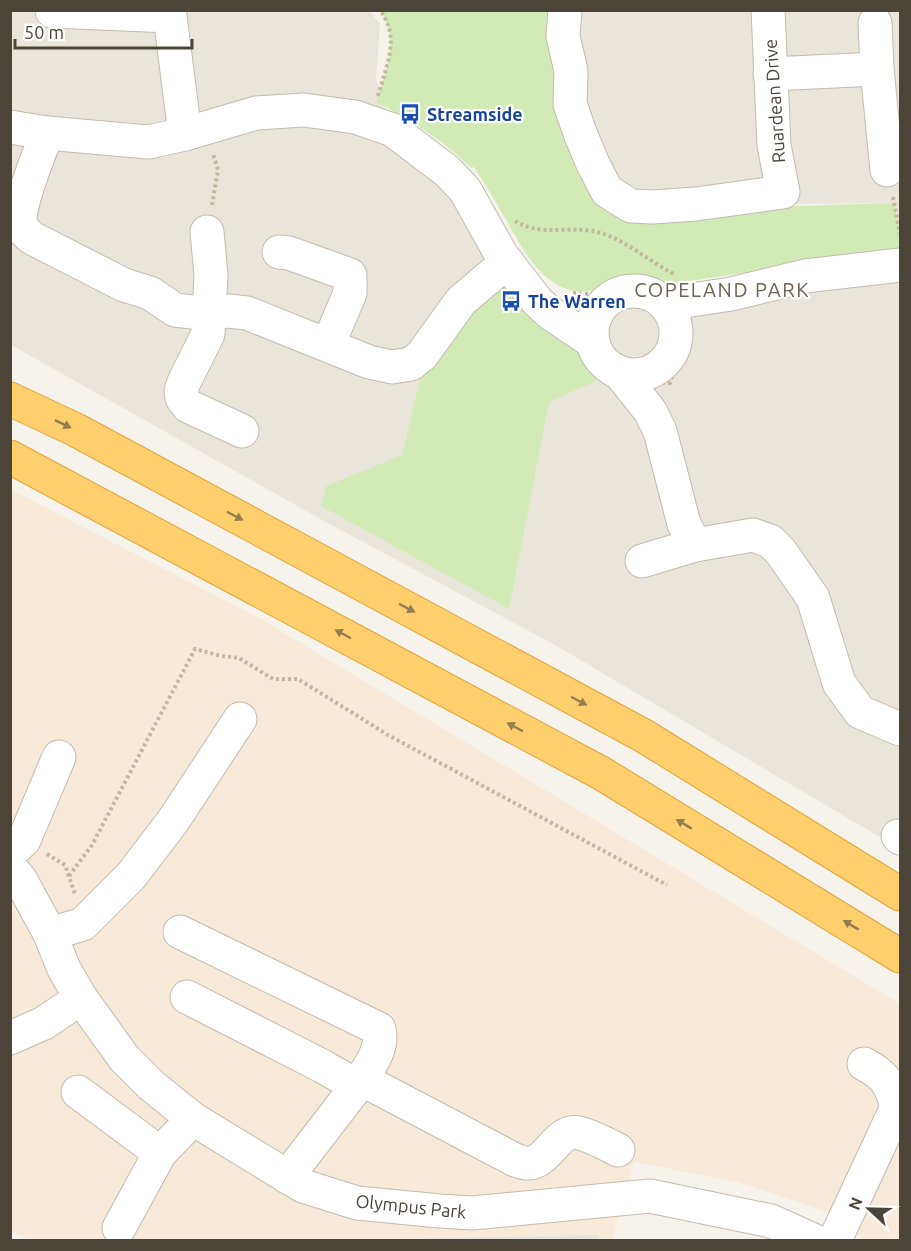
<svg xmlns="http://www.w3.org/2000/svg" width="911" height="1251" viewBox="0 0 911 1251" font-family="Ubuntu,sans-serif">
<rect width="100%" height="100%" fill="#f6f3ec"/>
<polygon fill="#eae5da" points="10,11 370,11 380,24 376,79 393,130 503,255 592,331 597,313 612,297 637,291 665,304 676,328 731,294 890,203 630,206 609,191 555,11 900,11 900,849 555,645 324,521 11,345"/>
<polygon fill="#f7ead8" points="10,489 261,619 900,1004 900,1240 864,1240 833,1214 737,1182 634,1162 612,1240 28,1240 11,1229"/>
<g fill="#d2eab5">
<path d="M380 11H565L607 191 733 208 894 203 900 234V250L662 285C650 284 638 280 626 282 608 285 595 293 576 291 540 286 521 246 505 218 495 201 485 184 474 167L471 168C442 139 413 121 376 102 385 70 401 40 380 11Z"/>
<polygon points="501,257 593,342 598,380 549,402 509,609 321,506 326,486 402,455 431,332"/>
</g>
<polygon fill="#e5e3e0" points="599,1235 598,1240 400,1240 401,1239"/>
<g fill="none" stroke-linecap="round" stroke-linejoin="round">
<g stroke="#c2bbae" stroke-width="35">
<g id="minor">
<polyline points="565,10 563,36 571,71 570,104 580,133 593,164 607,191 631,206 653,207 696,204 783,192 774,145 768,10"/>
<polyline points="52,11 170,16 185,134"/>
<polyline points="875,23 877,69 887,170"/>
<polyline points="770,74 877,69"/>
<polyline points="10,127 47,133 148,142 185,134 256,113 304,110 355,117 393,130 447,171 465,190 502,256 537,301 550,313 593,342"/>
<path d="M47 133C39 155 21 197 20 219 20 228 26 233 32 238L124 285 150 293 175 310 209 314 228 311 247 313 369 362 392 367 411 364 422 355 461 301 507 262"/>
<polyline points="207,232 211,275 208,334 184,382 181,391 182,398 188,406 242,431"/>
<polyline points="279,252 289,253 350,275 350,293 328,345"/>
<circle cx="634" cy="333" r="42"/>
<polyline points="665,304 731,294 805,276 900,265"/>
<polyline points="619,372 650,411 660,431 684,524 695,545"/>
<polyline points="642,561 695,545 753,535 770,541 781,552 813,598 839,683 860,712 900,729"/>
<polyline points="898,836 900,838"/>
<polyline points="10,853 24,840 59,757"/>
<polyline points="10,867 20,879 50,934 64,969 81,998 124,1058 151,1085 193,1119 303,1186 357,1203 440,1211 472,1213 650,1196 771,1221 813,1240"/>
<path d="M180 932 379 1029C384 1050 368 1068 357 1086"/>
<polyline points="50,934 83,924 131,876 173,821 240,719"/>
<polyline points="187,997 322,1066 357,1086 287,1177"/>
<polyline points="10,1038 44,1023 81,998"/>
<path d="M361 1079 515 1160C519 1161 525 1164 529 1163 549 1162 557 1128 579 1133 592 1136 606 1144 618 1150"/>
<polyline points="78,1092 160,1153"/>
<polyline points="119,1228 160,1153 193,1119"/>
<path d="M835 1240 897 1107C891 1084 885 1075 864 1064"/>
</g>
</g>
<g stroke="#e0a43c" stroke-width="35">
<g id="highway">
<polyline points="10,399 76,430 644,736 900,894"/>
<polyline points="10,457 601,773 900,956"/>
</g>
</g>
<g stroke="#c4b79f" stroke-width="4" stroke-dasharray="3 3" stroke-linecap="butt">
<path d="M378 96C386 65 401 39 380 10"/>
<polyline points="893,197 900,234"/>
<polyline points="212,205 218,170 213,154"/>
<path d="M515 221C542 238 572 224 601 233 627 241 650 262 674 274"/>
<path d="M573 293C584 294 596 294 607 292 621 288 631 283 645 287"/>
<polyline points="662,383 670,383 674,366 691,334 690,328"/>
<polyline points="47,854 65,865 75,894"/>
<polyline points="69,876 92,845 195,649 221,656 239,658 273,679 298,679 388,735 667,885"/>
</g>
<use href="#minor" stroke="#fff" stroke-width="33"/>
<use href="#highway" stroke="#ffcf6e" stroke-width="33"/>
</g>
<defs><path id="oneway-solid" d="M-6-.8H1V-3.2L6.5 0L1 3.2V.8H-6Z" transform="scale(1.5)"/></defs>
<g fill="#937c4e">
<use href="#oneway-solid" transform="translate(63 424) rotate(26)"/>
<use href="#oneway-solid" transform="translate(235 516) rotate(28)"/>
<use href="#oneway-solid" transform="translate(407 608) rotate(28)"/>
<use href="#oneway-solid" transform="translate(343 634) rotate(-152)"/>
<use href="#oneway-solid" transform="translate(579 701) rotate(28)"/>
<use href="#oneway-solid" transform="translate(515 727) rotate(-152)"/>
<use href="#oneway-solid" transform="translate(684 824) rotate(-149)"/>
<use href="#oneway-solid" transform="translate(851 925) rotate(-149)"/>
</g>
<defs>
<g id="bus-bare" transform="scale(1.62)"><path d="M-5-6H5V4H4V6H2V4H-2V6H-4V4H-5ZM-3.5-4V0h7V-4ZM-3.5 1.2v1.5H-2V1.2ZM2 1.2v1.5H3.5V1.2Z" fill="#1a4fb4" stroke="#fff" stroke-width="2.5" paint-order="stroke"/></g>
</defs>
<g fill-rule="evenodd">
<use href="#bus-bare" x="410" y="114"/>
<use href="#bus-bare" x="511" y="301"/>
</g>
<g text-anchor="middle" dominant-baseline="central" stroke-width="4.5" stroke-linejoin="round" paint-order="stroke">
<g font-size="18" fill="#4b4439" stroke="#fff">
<text transform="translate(774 101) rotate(-94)">Ruardean Drive</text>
<text transform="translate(411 1206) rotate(6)">Olympus Park</text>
</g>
<g font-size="18" font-weight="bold" fill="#164399" stroke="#fff" text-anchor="start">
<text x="427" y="114">Streamside</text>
<text x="528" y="301">The Warren</text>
</g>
<g font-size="20" letter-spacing="1.5" fill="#6e6250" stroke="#fff">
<text x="722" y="289">COPELAND PARK</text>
</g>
</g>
<rect width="911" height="1251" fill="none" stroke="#4b4439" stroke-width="24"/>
<g transform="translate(869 1209) rotate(292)" stroke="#ffffff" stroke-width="4.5" paint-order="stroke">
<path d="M0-4.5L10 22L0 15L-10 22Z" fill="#4b4439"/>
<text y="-9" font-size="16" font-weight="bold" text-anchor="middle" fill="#4b4439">N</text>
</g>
<path d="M15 39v9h177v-9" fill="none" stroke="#4b4439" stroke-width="3"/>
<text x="24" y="39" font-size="18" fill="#4b4439" stroke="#ffffff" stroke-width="4.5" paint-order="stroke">50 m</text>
</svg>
